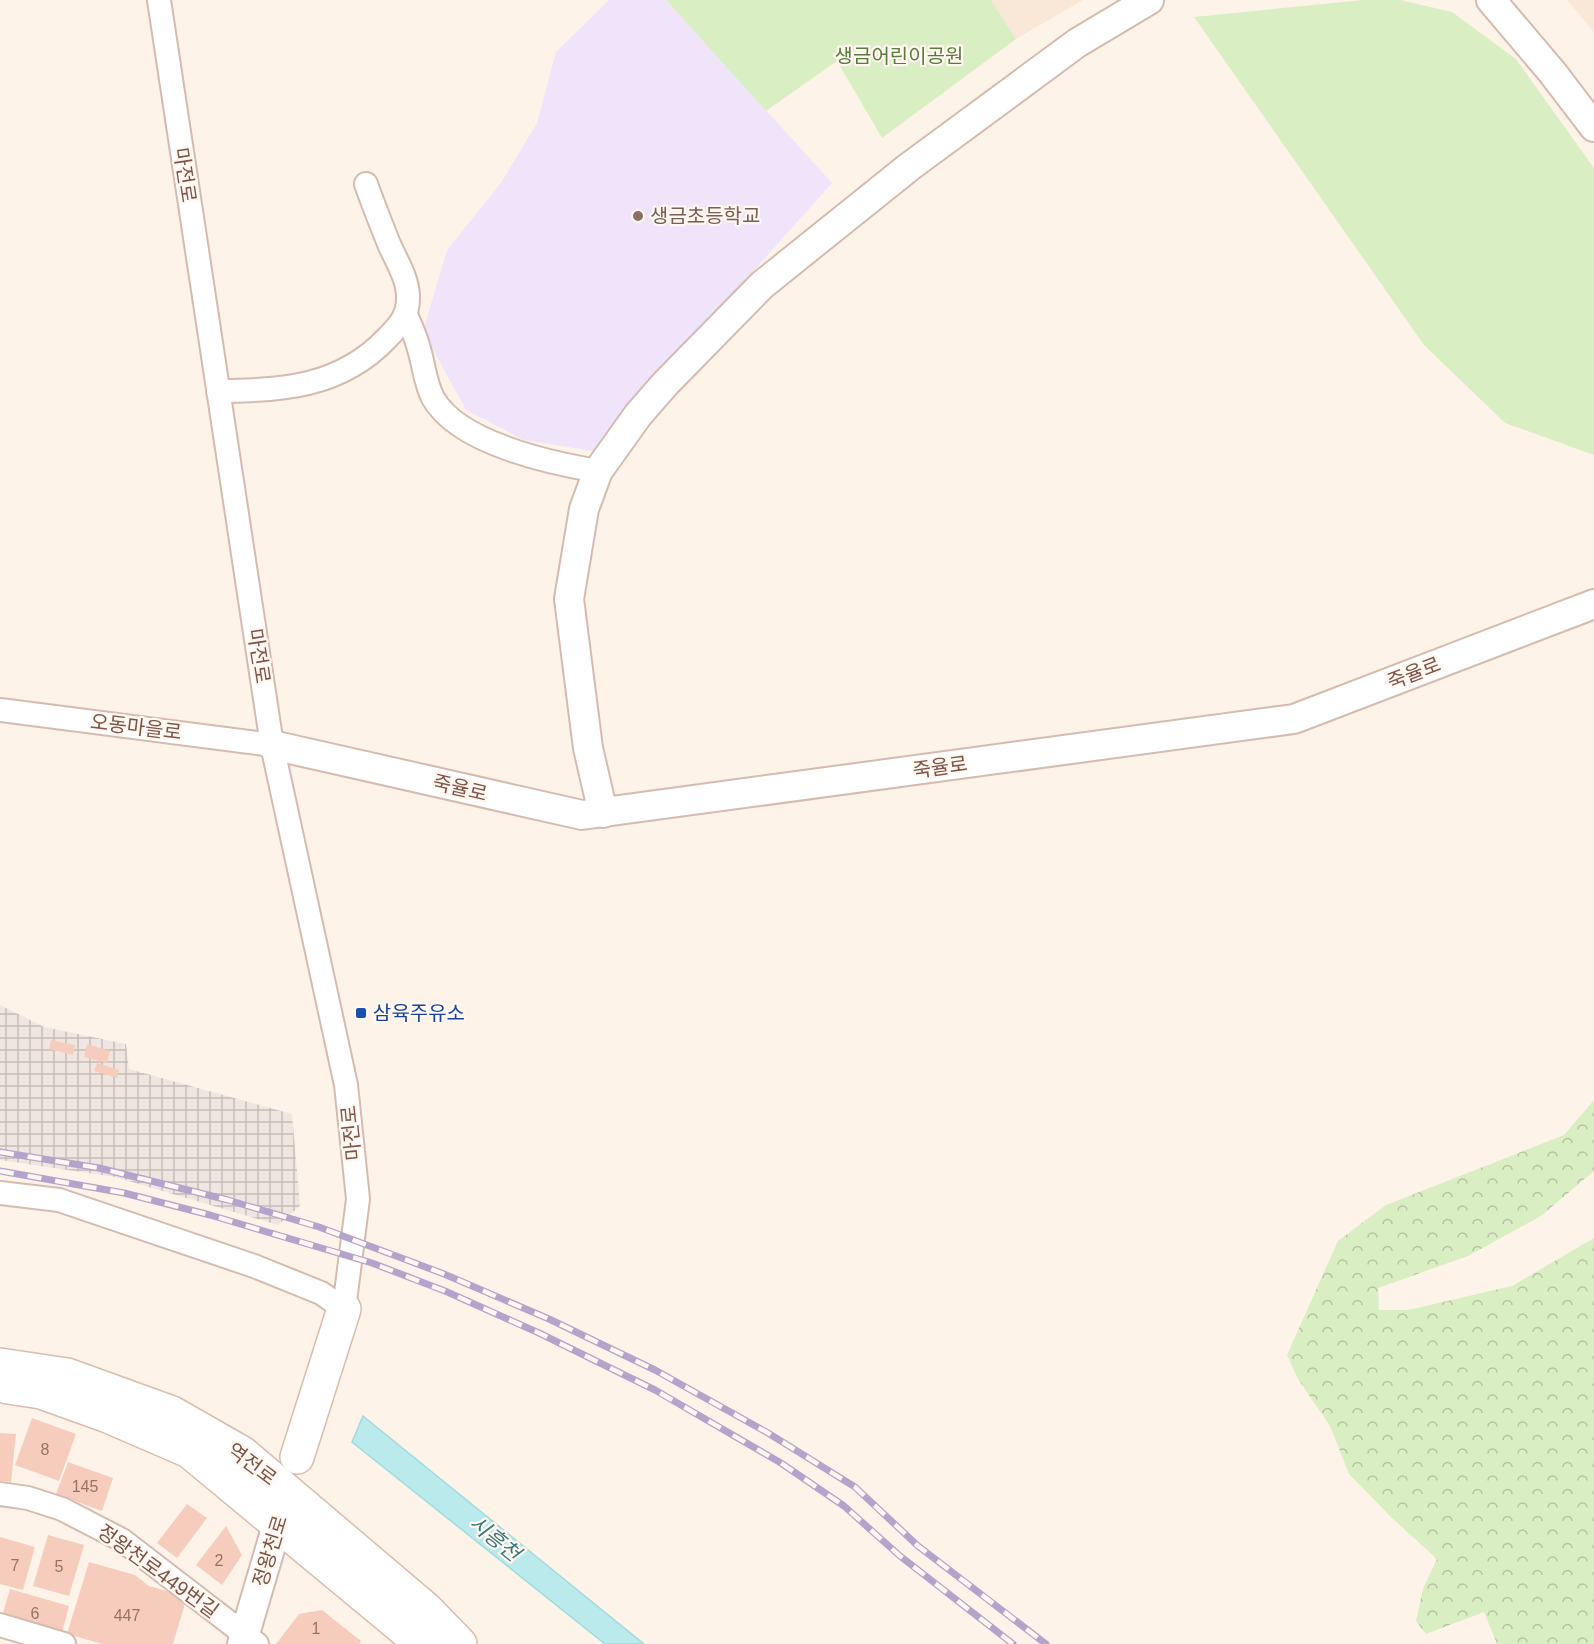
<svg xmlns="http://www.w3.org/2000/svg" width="1594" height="1644" viewBox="0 0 1594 1644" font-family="Helvetica,'Noto Sans KR',sans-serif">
<defs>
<pattern id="industrial-grid" width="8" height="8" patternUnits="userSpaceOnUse" patternTransform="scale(1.5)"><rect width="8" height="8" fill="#efe6e1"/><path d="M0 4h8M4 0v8" fill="none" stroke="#c7bdb8"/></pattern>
<pattern id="forest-crowns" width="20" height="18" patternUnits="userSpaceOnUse" patternTransform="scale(1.5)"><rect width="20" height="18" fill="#daeec4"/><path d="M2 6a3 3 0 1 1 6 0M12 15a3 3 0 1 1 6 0" fill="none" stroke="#b6c3a1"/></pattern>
</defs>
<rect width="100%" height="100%" fill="#fef3e8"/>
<g fill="#f9e7d8">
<polygon points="991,0 1083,0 1016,39"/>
<polygon points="1567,0 1594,0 1594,32"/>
</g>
<polygon fill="url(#industrial-grid)" points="0,1005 44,1027 126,1044 129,1069 292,1114 300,1206 278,1225 115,1177 0,1160"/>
<polygon fill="#f0e4fb" points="609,0 666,0 832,183 593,451 524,440 466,410 423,331 447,250 501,183 537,123 556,52"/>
<polygon fill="url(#forest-crowns)" points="1594,1100 1594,1171 1541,1216 1468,1256 1378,1288 1379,1310 1408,1310 1512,1286 1594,1238 1594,1644 1497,1644 1484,1612 1426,1634 1416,1621 1423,1589 1437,1559 1391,1517 1349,1474 1330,1426 1298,1379 1287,1355 1338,1241 1386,1205 1564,1135"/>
<g fill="#daeec4">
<polygon points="666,0 991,0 1016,39 882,138 837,61 766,111"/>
<polygon points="1363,0 1400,0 1452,12 1516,59 1594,168 1594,455 1505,423 1424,345 1194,17"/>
</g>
<polygon fill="#baeaeb" stroke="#9fdcdd" stroke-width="1.5" points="363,1416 644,1644 605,1644 352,1442"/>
<g fill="#f6cdbd">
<polygon points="51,1040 75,1045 73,1055 49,1049"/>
<polygon points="87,1044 110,1051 107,1063 84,1057"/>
<polygon points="97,1063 119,1070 117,1078 94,1071"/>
<polygon points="32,1418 76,1434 59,1481 15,1465"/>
<polygon points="0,1433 16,1434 11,1482 0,1481"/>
<polygon points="68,1462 113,1478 102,1511 56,1494"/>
<polygon points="187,1504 207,1518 177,1558 157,1543"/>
<polygon points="226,1526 242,1555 222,1585 196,1565"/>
<polygon points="48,1535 84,1545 69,1596 33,1586"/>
<polygon points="0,1537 35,1547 23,1590 0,1584"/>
<polygon points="89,1562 135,1575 149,1586 187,1597 173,1644 102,1644 67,1634"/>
<polygon points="10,1589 69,1606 61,1637 1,1620"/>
<polygon points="322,1610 361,1641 359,1644 276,1644 299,1614"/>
</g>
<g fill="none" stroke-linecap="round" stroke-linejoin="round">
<g stroke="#d5bbaf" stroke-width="26">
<g id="minor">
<path d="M406 315C411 326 416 337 419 349 424 365 425 383 433 398 458 443 550 463 598 471"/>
<path d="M218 391C281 391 341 387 387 338 400 325 409 315 408 295 407 277 396 260 389 244 381 224 373 204 366 184"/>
<polyline points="0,710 272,745"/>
<polyline points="0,1193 59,1200 254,1266 321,1293 344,1309 358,1199 346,1085 272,745 159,0"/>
<polyline points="0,1494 28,1498 62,1509 122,1540 257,1644"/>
<polyline points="0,1625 64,1644"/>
</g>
</g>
<g stroke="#d5bbaf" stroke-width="32">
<g id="tertiary">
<polyline points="1491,0 1552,72 1594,127"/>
<polyline points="272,745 582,815 1294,719 1594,604"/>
<polyline points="603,813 588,748 569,599 584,509 598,471 638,415 665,384 762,285 909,167 1077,43 1149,0"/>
<polyline points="242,1644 283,1505"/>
</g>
</g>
<g stroke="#dabcae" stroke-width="36">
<g id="secondary">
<polyline points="0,1365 67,1375 172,1413 242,1453 426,1609 460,1644"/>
<polyline points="8,1387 41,1392 108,1416 189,1451 422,1644"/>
<polyline points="297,1457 344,1309"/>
</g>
</g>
<use href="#minor" stroke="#fff" stroke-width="22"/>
<use href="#tertiary" stroke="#fff" stroke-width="28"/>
<use href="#secondary" stroke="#fff" stroke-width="33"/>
<g stroke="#b4a4cb" stroke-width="7">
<g id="rail">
<polyline points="0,1152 99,1168 228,1200 319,1227 444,1274 549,1319 655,1370 768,1433 855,1487 918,1546 1046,1644"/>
<polyline points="0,1171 124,1193 210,1215 372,1263 445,1291 539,1333 655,1390 781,1463 844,1506 900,1556 1013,1644"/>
</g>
</g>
<use href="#rail" stroke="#fff7f0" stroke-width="4.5" stroke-dasharray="14" stroke-linecap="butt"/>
</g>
<circle fill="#8d6e63" stroke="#fff7f0" stroke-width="2" cx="638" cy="216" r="6"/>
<rect fill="#1a4fb4" stroke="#fff7f0" stroke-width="2" x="355" y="1007" width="12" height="12" rx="3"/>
<g text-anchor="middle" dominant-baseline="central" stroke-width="4.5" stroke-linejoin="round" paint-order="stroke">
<g font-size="16" fill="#9a7265">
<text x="45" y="1449">8</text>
<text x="85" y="1486">145</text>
<text x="219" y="1560">2</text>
<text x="15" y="1565">7</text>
<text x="59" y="1566">5</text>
<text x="35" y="1613">6</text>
<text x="127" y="1615">447</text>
<text x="316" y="1628">1</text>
</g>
<g font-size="20" fill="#587c3c" stroke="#fff7f0">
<text x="899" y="56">생금어린이공원</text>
</g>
<g font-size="20" fill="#7c5448" stroke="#fff7f0">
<text transform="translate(185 175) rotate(81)">마전로</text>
<text transform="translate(259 656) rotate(81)">마전로</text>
<text transform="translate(1414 673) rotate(-21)">죽율로</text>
<text transform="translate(136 727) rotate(7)">오동마을로</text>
<text transform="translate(940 767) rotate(-8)">죽율로</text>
<text transform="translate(460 788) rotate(13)">죽율로</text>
<text transform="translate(351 1133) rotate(-96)">마전로</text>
<text transform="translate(252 1464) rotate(37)">역전로</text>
<text transform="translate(270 1551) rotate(-73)">정왕천로</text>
<text transform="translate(158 1571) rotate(36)">정왕천로449번길</text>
</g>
<g font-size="20" fill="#785e54" stroke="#fff7f0" text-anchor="start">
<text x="650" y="216">생금초등학교</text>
</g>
<g font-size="20" fill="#164399" stroke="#fff7f0" text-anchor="start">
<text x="373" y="1013">삼육주유소</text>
</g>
<g font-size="21" font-style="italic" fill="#38787b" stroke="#fff7f0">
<text transform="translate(495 1538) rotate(39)">시흥천</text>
</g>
</g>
</svg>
